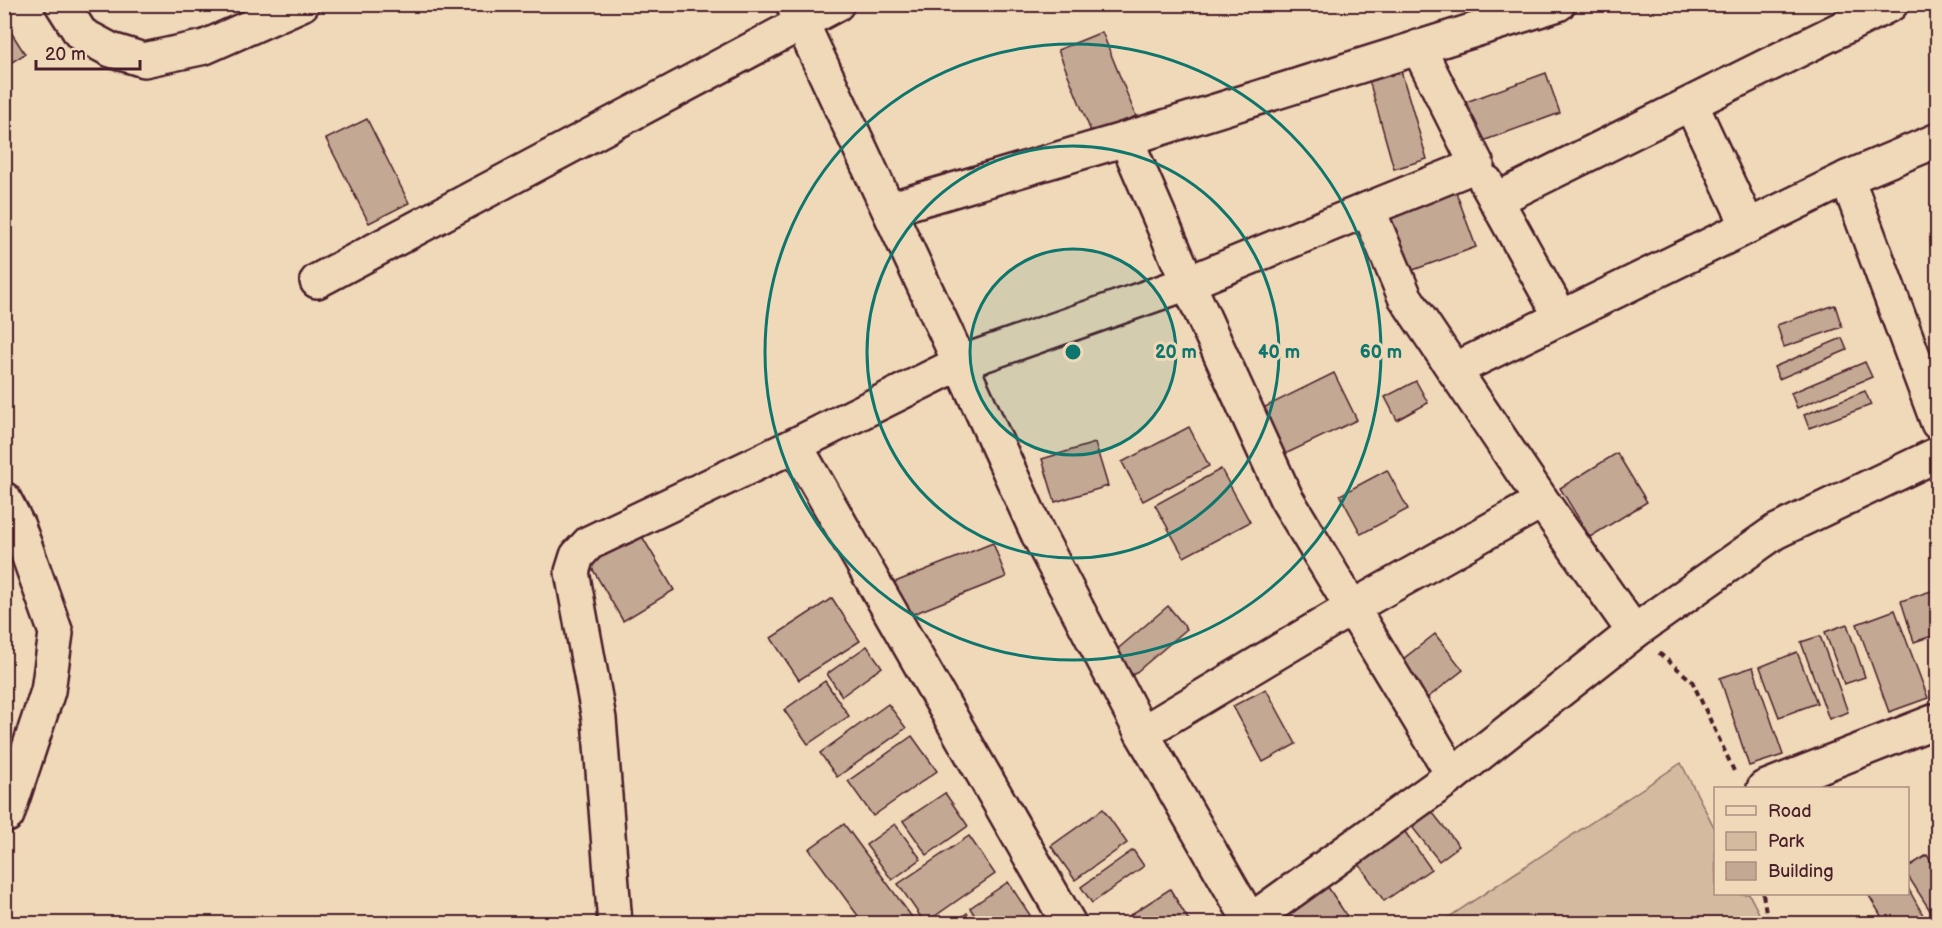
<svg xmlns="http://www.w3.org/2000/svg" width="1942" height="928" viewBox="0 0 1942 928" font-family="'Balsamiq Sans',sans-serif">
<rect width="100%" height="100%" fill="#efd9b8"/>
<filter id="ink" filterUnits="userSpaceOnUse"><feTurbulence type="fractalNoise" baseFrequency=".0167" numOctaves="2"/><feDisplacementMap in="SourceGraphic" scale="12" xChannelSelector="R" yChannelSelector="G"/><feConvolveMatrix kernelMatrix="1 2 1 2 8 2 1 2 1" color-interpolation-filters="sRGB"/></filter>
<g filter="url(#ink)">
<polygon fill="#d4bba0" stroke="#8f6d66" stroke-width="1.5" points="1681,763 1715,829 1716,894 1749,894 1764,923 1440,923"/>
<g fill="#c3a893" stroke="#4a1f2b" stroke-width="1.5">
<polygon points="4,21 25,54 4,67"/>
<polygon points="1102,32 1136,116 1092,134 1058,50"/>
<polygon points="1401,71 1427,159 1394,169 1369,80"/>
<polygon points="1546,73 1560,113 1480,142 1466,102"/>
<polygon points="367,119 409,203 369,223 326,139"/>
<polygon points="1456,192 1476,247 1405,273 1385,217"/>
<polygon points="1835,305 1842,327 1784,347 1777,325"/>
<polygon points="1842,338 1847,350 1779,379 1774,367"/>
<polygon points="1865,362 1872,377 1797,408 1791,393"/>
<polygon points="1334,373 1357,420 1283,455 1261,409"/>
<polygon points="1416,381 1428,403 1397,420 1385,397"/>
<polygon points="1865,391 1871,405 1809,428 1804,415"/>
<polygon points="1189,427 1209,466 1143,501 1122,462"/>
<polygon points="1095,443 1108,486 1055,502 1042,459"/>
<polygon points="1617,453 1647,502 1590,537 1560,488"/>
<polygon points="1221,469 1250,522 1184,557 1155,505"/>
<polygon points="1387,470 1408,509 1361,534 1340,495"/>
<polygon points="637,528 674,590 623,621 586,558"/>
<polygon points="993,543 1006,577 898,620 885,586"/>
<polygon points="1937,589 1938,634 1914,642 1901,601"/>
<polygon points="832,598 860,641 799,680 771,638"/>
<polygon points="1168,606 1187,629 1133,675 1114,652"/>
<polygon points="1895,610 1928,698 1889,712 1857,624"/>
<polygon points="1847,624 1865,677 1844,684 1825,632"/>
<polygon points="1435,634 1463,670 1426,699 1398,663"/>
<polygon points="1820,636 1848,712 1829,719 1801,642"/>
<polygon points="867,646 882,667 842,696 827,674"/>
<polygon points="1797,652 1817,703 1779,717 1760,667"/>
<polygon points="1753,667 1783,755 1749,766 1720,678"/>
<polygon points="825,681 849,716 808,744 784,710"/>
<polygon points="1266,689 1296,744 1263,762 1233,706"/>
<polygon points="888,704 906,728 837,777 820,753"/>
<polygon points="912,736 937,771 873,816 848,781"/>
<polygon points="945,793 968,826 927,855 903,821"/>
<polygon points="1429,808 1459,846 1439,861 1409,823"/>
<polygon points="1103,809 1127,843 1075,880 1051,846"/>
<polygon points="844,824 917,924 864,924 809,849"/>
<polygon points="895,824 921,859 892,880 866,845"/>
<polygon points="1403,829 1431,869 1384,901 1357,861"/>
<polygon points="969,836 995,874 925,923 898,884"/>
<polygon points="1133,850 1144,866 1092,903 1081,887"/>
<polygon points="1927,855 1938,873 1938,923 1908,876 1908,867"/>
<polygon points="1008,882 1030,915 1018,924 980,924 970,908"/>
<polygon points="1326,884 1352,924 1276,924 1272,919"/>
<polygon points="1908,888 1928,924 1886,924 1868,894 1908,894"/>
<polygon points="1170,889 1191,924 1136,924 1130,915"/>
<polygon points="967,913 975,924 952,924"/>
</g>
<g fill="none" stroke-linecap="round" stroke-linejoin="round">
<g stroke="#4a1f2b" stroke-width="38">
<g id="street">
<polyline points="62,4 81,34 111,50 144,60 205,47 302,4"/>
<polyline points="793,4 960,363 1188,283 1368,209 1405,297 1542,501 1634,632"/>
<polyline points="1691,104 1748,226"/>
<polyline points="1126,139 1188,283 1286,498 1453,775"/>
<polyline points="1938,140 1847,178 1938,423"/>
<polyline points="1486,182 1561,317"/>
<polyline points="1496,200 1891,4"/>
<polyline points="889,209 1126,139 1558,4"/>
<polyline points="1368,209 1477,165 1418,47"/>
<polyline points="317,281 837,4"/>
<polyline points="1454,370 1847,178"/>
<polyline points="795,445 1069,924"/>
<polyline points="4,499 18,526 56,633 48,691 7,815 4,815"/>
<polyline points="1764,788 1938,720"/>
<polyline points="1250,921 1142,733 1353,607 1542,501"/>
<polyline points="615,924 599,719 572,572 577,556 589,543 795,445 960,363 1038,534 1142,733"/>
<polyline points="1246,924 1453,775 1634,632 1775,532 1938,454"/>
</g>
</g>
<g stroke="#4a1f2b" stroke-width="4" stroke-dasharray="6 4.5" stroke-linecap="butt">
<polyline points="1659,653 1692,681 1734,771"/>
<polyline points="1763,894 1768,924"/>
</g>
<use href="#street" stroke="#efd9b8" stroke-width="33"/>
</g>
</g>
<circle cx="1073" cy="352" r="103" fill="#0f766e" fill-opacity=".12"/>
<g fill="none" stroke="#0f766e" stroke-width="3">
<circle cx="1073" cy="352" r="103"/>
<circle cx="1073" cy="352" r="206"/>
<circle cx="1073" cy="352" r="308"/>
</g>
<circle cx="1073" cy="352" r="9" fill="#0f766e" stroke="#efd9b8" stroke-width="3"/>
<g font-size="18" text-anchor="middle" font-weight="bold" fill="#0f766e" stroke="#efd9b8" stroke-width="6" stroke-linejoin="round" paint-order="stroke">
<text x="1176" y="358">20 m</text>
<text x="1279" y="358">40 m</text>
<text x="1381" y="358">60 m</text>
</g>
<rect width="1942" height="928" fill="none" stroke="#efd9b8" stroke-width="24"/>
<rect x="12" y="12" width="1918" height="904" fill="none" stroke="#4a1f2b" stroke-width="2" filter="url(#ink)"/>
<rect x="1714" y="787" width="195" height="108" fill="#efd9b8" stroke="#ad8f80" stroke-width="1.5"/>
<rect x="1726" y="806" width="30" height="9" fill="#efd9b8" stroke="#ad8f80" stroke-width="1.5"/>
<text x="1768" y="817" font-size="18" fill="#4a1f2b">Road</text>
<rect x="1726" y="832" width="30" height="18" fill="#d4bba0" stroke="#ad8f80" stroke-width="1.5"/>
<text x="1768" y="847" font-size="18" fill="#4a1f2b">Park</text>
<rect x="1726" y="862" width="30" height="18" fill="#c3a893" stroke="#ad8f80" stroke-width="1.5"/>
<text x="1768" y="877" font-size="18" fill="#4a1f2b">Building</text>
<path d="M36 60v9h104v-9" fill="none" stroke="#4a1f2b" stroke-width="3"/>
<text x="45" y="60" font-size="18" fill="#4a1f2b" stroke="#efd9b8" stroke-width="4.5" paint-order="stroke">20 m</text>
</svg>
